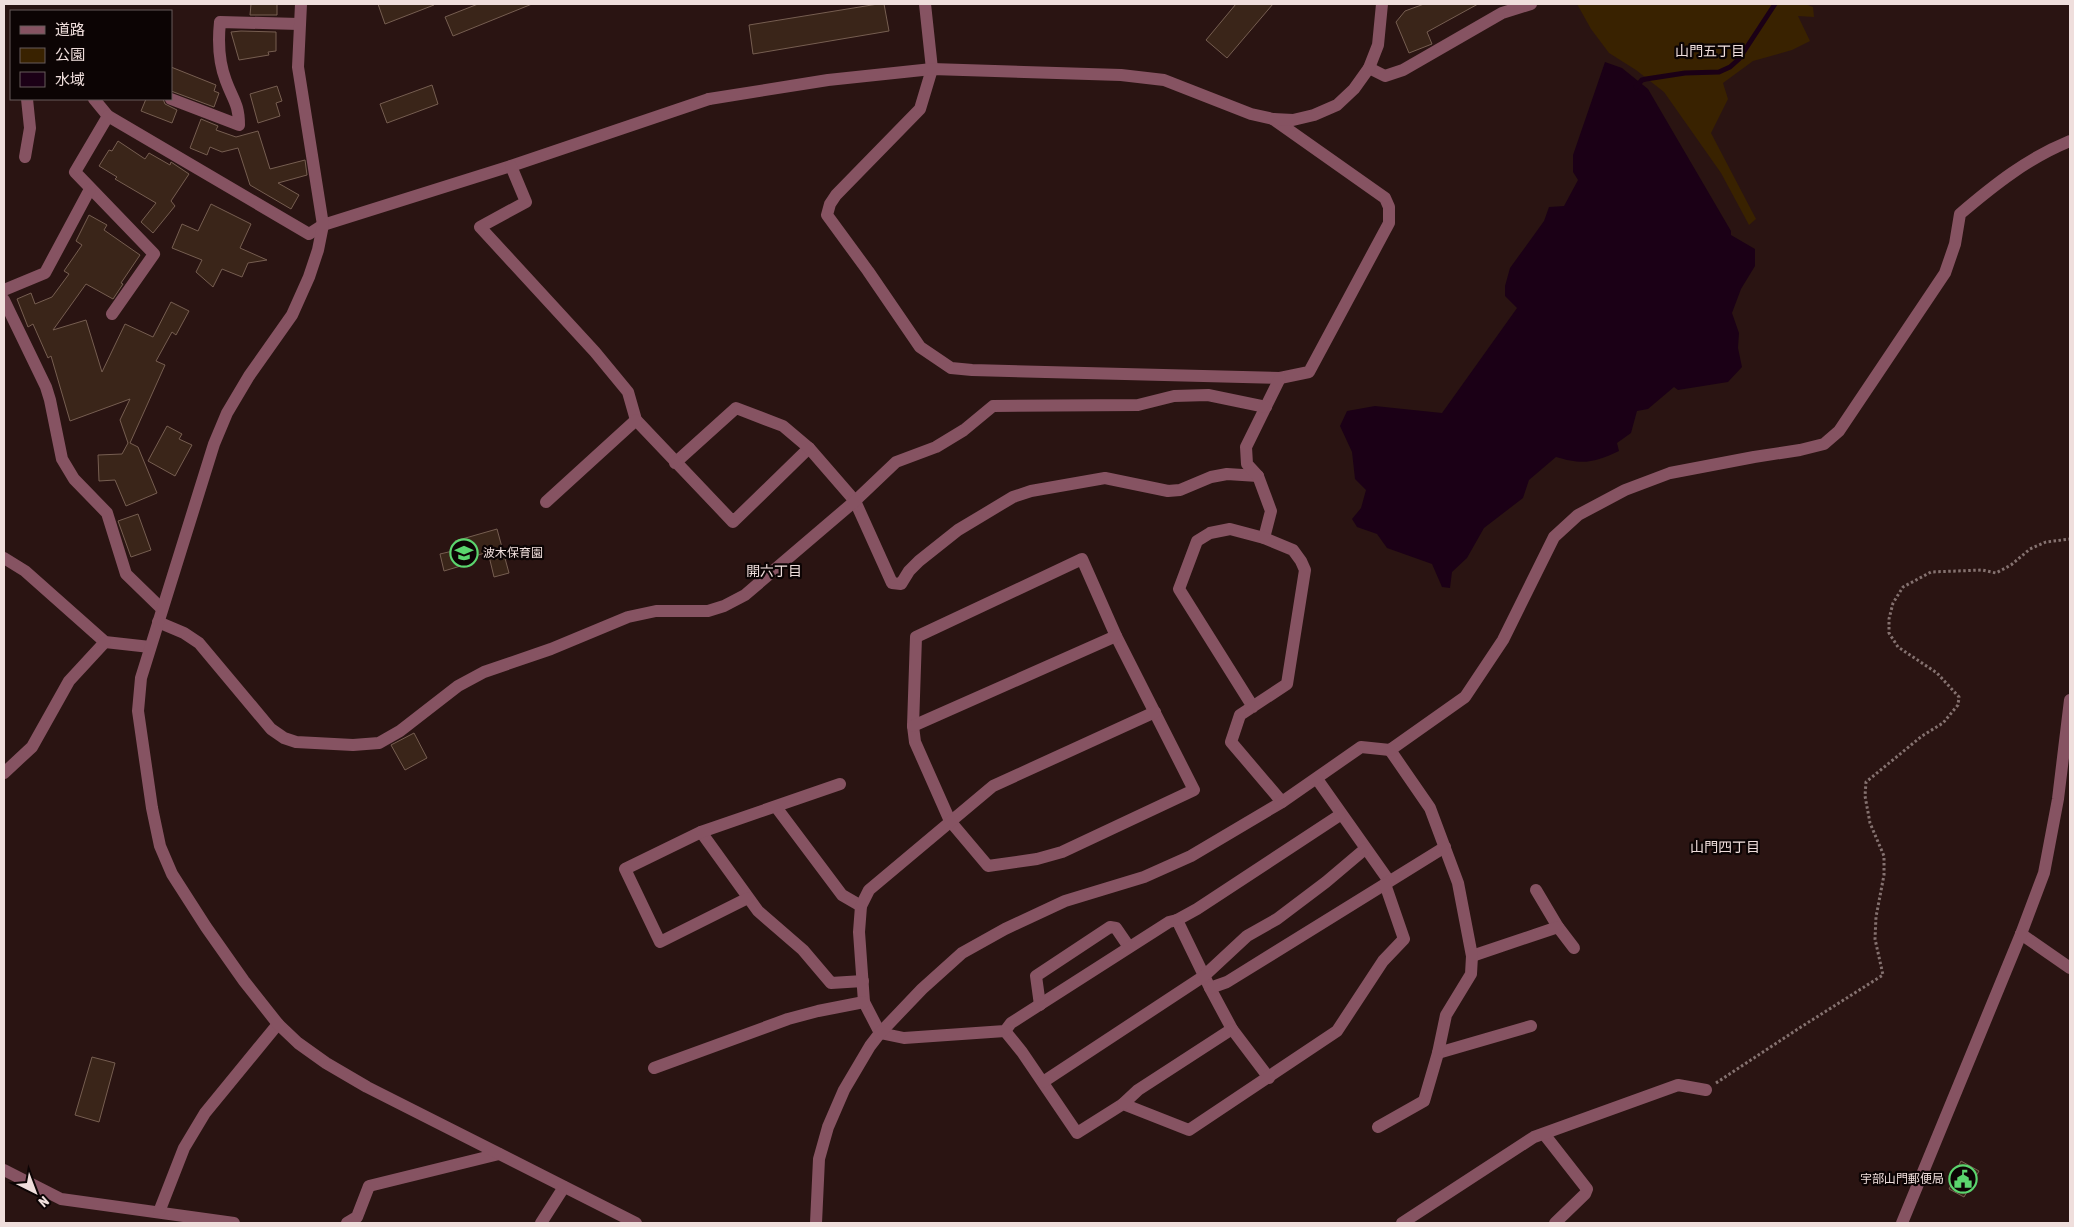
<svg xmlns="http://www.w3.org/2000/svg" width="2074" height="1227" viewBox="0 0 2074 1227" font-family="'Asap Condensed','Noto Sans JP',sans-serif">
<rect width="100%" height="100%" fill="#2a1412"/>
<polygon fill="#392200" points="1577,4 1805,4 1813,7 1814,17 1798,16 1810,41 1792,50 1753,61 1723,83 1728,99 1711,133 1756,219 1749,225 1721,173 1664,92 1636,70 1609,53 1591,29"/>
<path fill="#1b0016" d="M1605 62 1622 68 1648 89 1731 231V235L1755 249V266L1741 289 1732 313 1739 333 1738 348 1742 367 1728 382 1678 390 1674 387 1648 409 1637 411 1631 433 1617 443 1619 451C1594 463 1582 465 1556 457L1529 480 1523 498 1484 528 1467 558 1452 572 1450 588 1442 587 1432 564 1387 548 1377 534 1357 527 1352 519 1361 508 1366 490 1355 479 1352 452 1340 426 1347 411 1375 406 1442 413 1517 308 1505 296V286L1510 268 1544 221 1549 207 1564 206 1578 180 1573 172V155Z"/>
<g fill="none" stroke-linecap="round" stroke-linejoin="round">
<polyline stroke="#1b0016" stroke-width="5" points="1636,87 1642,80 1646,79 1685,73 1719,72 1730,67 1739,59 1775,4"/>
</g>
<g fill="#3a2519" stroke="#765e51">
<polygon points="251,4 277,4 277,15 250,15"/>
<polygon points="378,4 434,4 434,5 385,24"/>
<polygon points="478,4 532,4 453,36 445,17"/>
<polygon points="878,4 884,4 889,31 753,54 749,25"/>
<polygon points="1236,4 1273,4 1227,58 1206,40"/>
<polygon points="1424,4 1478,4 1427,32 1432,44 1409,53 1396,22 1405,11"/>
<polygon points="241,31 276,32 276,51 268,52 269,55 239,60 231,32"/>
<polygon points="171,67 216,85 214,91 219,93 214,107 171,91"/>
<polygon points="432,85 438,104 387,123 380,104"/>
<polygon points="277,86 282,101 276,103 280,116 258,123 250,94"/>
<polygon points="146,99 163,99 165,104 177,110 172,123 141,111"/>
<polygon points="201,119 218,126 216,130 236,137 258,131 270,169 305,160 307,175 278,183 299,195 291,209 250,185 238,148 222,152 210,147 207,155 190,148"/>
<polygon points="118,141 145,159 149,153 170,165 171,162 189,174 171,201 175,206 153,233 141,222 156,203 115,179 117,177 99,166 109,150 112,151"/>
<polygon points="211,204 251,224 240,248 267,260 248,263 242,277 222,269 213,287 196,272 202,260 172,248 182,224 198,231"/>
<polygon points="89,215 107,225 104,230 140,255 121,283 123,284 113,299 86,284 53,330 86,320 102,372 125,324 153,337 171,302 189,311 176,335 172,332 156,361 165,365 130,443 138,447 157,493 126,506 115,480 99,481 98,455 122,454 128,443 120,420 130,399 70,421 51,356 48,358 33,324 28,327 17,299 31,293 35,304 52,297 69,274 64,271 82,245 76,241"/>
<polygon points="167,426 182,434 179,439 192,445 175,476 148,461"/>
<polygon points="138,514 151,550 131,557 118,521"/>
<polygon points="497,529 509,573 494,577 488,552 462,560 464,565 444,571 440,554 457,550 455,541"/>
<polygon points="414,733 427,758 405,770 391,745"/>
<polygon points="92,1057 115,1063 99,1122 75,1115"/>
<polygon points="1961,1161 1979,1171 1964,1197 1949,1189 1955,1178 1953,1177"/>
</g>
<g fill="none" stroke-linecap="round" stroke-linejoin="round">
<polyline stroke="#857270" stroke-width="3" stroke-dasharray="2.5 2.5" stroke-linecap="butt" points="1716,1083 1801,1027 1883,975 1875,939 1876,917 1884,875 1884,856 1870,823 1865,796 1866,782 1922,736 1943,723 1958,705 1959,697 1937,673 1898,647 1889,633 1889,619 1893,603 1903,587 1931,572 1982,570 1996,573 2011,565 2030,549 2046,542 2070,539"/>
<g stroke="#865362" stroke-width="12">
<polyline points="925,4 932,69 920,109 836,195 830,204 827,215 868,271 920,347 951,368 972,370 1280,378 1309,372 1389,223 1389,207 1385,198 1273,119"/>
<polyline points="1369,68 1385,76 1403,70 1502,13 1531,4"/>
<polyline points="94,99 108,116 309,234 323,225 511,166 709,99"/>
<path d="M171 99 239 125C239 104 233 100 226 81 219 63 218 41 220 22L299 24"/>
<polyline points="108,116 75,172 154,254 112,314"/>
<polyline points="25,157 30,128 27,99"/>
<polyline points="511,166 526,202 480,227 595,352 628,392 636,420 733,522 809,448"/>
<polyline points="4,290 45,273 90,189"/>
<polyline points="4,300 46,387 50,400 62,459 74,479 107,513 126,574 162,609"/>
<polyline points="675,463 736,408 783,426 809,448 855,501 892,583 901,584 909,571 919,561 958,530 1013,497 1031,491 1105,478 1168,491 1180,490 1211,477 1227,474 1258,476"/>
<polyline points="546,502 636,420"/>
<polyline points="1264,538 1271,511 1258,476 1247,464 1246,447 1280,378"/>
<polyline points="4,558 25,571 105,642 150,647"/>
<polygon points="1082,559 1116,636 1194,790 1062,852 1037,859 988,866 950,821 915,742 913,726 916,637"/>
<polyline points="158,622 184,633 199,643 271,729 284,738 296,742 353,745 379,743 400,731 458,686 484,672 551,649 628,617 656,611 708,611 724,606 745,595 855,501 896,462 936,447 964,430 993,406 1138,405 1174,396 1208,395 1266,407"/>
<polyline points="1253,707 1179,589 1197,541 1210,533 1230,529 1264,538 1293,550 1301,561 1305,570 1287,684 1240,715 1231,742 1282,802"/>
<polyline points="913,726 1116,636"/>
<polyline points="4,773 32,747 69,681 105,642"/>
<polyline points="1317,779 1389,881"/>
<polyline points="776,807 842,895 861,906"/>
<polyline points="701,832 758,911 803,950 831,983 863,981"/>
<polyline points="1536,890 1558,927 1574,948"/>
<polyline points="748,898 660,942 625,869 701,832 840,784"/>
<polyline points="1177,920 1210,988 1232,1029 1269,1078"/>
<polyline points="2021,934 2070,968"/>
<polyline points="1472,956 1558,927"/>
<polyline points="1210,988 1227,982 1445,847"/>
<polyline points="1040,1005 1036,976 1110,927 1116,928 1129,947"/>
<polyline points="1005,1031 1022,1052 1077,1133 1123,1104 1189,1130 1337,1031 1383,961 1404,939 1385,884"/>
<polyline points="880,1033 904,1038 1005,1031 1011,1023 1169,922 1177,920 1197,909 1340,815"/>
<polyline points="880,1033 864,1002 859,932 861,906 869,890 993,786 1155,712"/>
<polyline points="1438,1053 1531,1026"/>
<polyline points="654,1068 788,1019 818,1011 864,1002"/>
<polyline points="1043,1082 1204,976 1247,936 1277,919 1326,882 1365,849"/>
<polyline points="1123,1104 1138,1090 1232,1029"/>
<polyline points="1378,1127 1424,1101 1438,1053 1446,1015 1471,974 1472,956 1458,883 1430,808 1390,750"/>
<polyline points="1544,1134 1587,1189 1585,1194 1555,1223"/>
<polyline points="4,1170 61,1199 234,1223"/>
<polyline points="159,1212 184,1148 205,1113 278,1024"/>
<polyline points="347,1223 357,1217 369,1186 499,1154"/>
<polyline points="541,1223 564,1187"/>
<path d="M816 1223 819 1159 828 1127 844 1090 870 1046 880 1033 922 989 962 953 1005 929 1065 901 1144 877 1191 856 1282 802 1361 747 1390 750 1465 697 1503 640 1554 537 1578 515 1625 490 1670 473 1754 457 1800 450 1824 444 1839 431 1945 273 1955 244 1960 214C1994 185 2028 158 2070 141"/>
<polyline points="1402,1223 1534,1137 1678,1085 1706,1090"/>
</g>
<g stroke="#865362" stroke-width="12">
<polyline points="301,4 298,67 323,225 318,250 309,277 292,315 249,376 227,413 214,444 141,678 138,711 152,808 160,846 172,874 206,927 244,981 278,1024 298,1043 326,1063 367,1087 636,1223"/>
<polyline points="709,99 828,80 932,69 1121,75 1164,80 1251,114 1273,119 1293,120 1314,115 1337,105 1354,89 1369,68 1378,45 1382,4"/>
<polyline points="1902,1223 2021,934 2044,873 2058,799 2070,700"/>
</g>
</g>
<defs>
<g id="school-ring" transform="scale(1.4375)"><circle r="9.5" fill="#0c0404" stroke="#5bd56e" stroke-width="1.5"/><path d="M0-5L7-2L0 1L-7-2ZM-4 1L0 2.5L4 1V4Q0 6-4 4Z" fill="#5bd56e"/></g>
<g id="civic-ring" transform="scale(1.4375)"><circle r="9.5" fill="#0c0404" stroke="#5bd56e" stroke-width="1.5"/><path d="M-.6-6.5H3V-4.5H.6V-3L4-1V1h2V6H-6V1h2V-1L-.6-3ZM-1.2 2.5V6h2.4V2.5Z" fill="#5bd56e"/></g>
</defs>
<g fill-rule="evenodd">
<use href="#school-ring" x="464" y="553"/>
<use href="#civic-ring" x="1963" y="1179"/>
</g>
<g text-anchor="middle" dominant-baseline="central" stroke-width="4.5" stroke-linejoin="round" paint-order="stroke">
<g font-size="12" fill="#efdedc" stroke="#0c0404" text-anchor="start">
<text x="483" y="553">波木保育園</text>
<text x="1944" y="1179" text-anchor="end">宇部山門郵便局</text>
</g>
<g font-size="14" fill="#efdedc" stroke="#0c0404">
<text x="1710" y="51">山門五丁目</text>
<text x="774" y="571">開六丁目</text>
<text x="1725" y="847">山門四丁目</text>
</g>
</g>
<rect width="2074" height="1227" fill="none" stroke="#efdedc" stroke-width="10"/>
<rect x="10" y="10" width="162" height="90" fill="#0c0404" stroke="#675b5a"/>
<rect x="20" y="26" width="25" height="8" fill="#865362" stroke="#675b5a"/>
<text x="55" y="35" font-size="15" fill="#efdedc">道路</text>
<rect x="20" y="48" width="25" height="15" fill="#392200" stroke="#675b5a"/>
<text x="55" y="60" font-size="15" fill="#efdedc">公園</text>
<rect x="20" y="72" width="25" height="15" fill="#1b0016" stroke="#675b5a"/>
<text x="55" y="85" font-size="15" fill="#efdedc">水域</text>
<g transform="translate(35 1192) rotate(138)" stroke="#0c0404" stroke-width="4" paint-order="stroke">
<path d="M0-4L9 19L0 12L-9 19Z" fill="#efdedc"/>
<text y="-8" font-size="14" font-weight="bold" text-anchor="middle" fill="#efdedc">N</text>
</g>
</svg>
